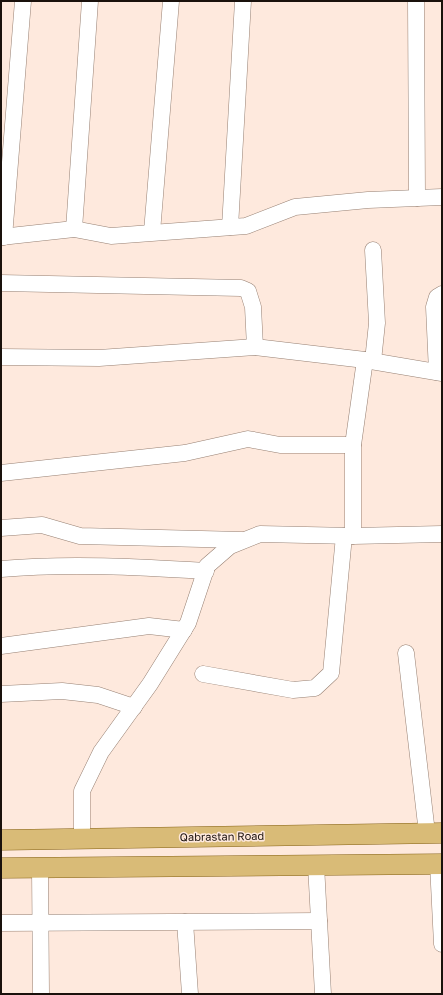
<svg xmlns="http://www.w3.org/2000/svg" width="443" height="995" viewBox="0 0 443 995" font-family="'Golos Text',sans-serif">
<rect width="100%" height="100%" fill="#fee9dd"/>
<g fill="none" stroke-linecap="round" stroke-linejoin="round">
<g stroke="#978073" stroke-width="17">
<g id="minor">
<polyline points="416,1 417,198"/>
<polyline points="230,227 243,1"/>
<polyline points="74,229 90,1"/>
<polyline points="152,232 171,1"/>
<polyline points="1,237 74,229 111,236 246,226 295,207 368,200 442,197"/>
<polyline points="4,237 23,1"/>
<polyline points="1,283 241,288 248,291 253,307 255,347"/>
<polyline points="1,357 99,358 255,347 365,360 442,373"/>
<polyline points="373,361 377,323 373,250"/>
<polyline points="437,372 434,307 437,297 442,294"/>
<polyline points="1,473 185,453 248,439 280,445 353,445"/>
<polyline points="1,528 42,525 80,536 242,540"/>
<polyline points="353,536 353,445 365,360"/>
<path d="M1 569C69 563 138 567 206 571"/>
<polyline points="1,646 149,626 184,630"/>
<polyline points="406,653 427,833"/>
<polyline points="203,674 293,690 315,688 331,673 344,536"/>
<polyline points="1,694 62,691 98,695 134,707"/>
<polyline points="82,839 82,791 101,752 150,684 188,623 207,566 230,546 260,534 353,536 442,534"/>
<polyline points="438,864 442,944"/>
<polyline points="316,865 323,994"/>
<polyline points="40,868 41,994"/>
<polyline points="185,922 190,994"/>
<polyline points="1,923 319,921"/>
</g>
</g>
<g stroke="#866216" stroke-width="21">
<g id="major">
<polyline points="1,840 442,833"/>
<polyline points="1,868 442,864"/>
</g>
</g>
<use href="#minor" stroke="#fff" stroke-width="16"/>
<use href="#major" stroke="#d9bb77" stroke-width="20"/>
</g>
<g text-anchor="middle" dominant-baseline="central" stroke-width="3" stroke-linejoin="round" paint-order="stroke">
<g font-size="11" fill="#1a110c" stroke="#fee9dd">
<text transform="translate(222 836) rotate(-1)">Qabrastan Road</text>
</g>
</g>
<rect width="443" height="995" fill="none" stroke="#1a110c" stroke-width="4"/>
</svg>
